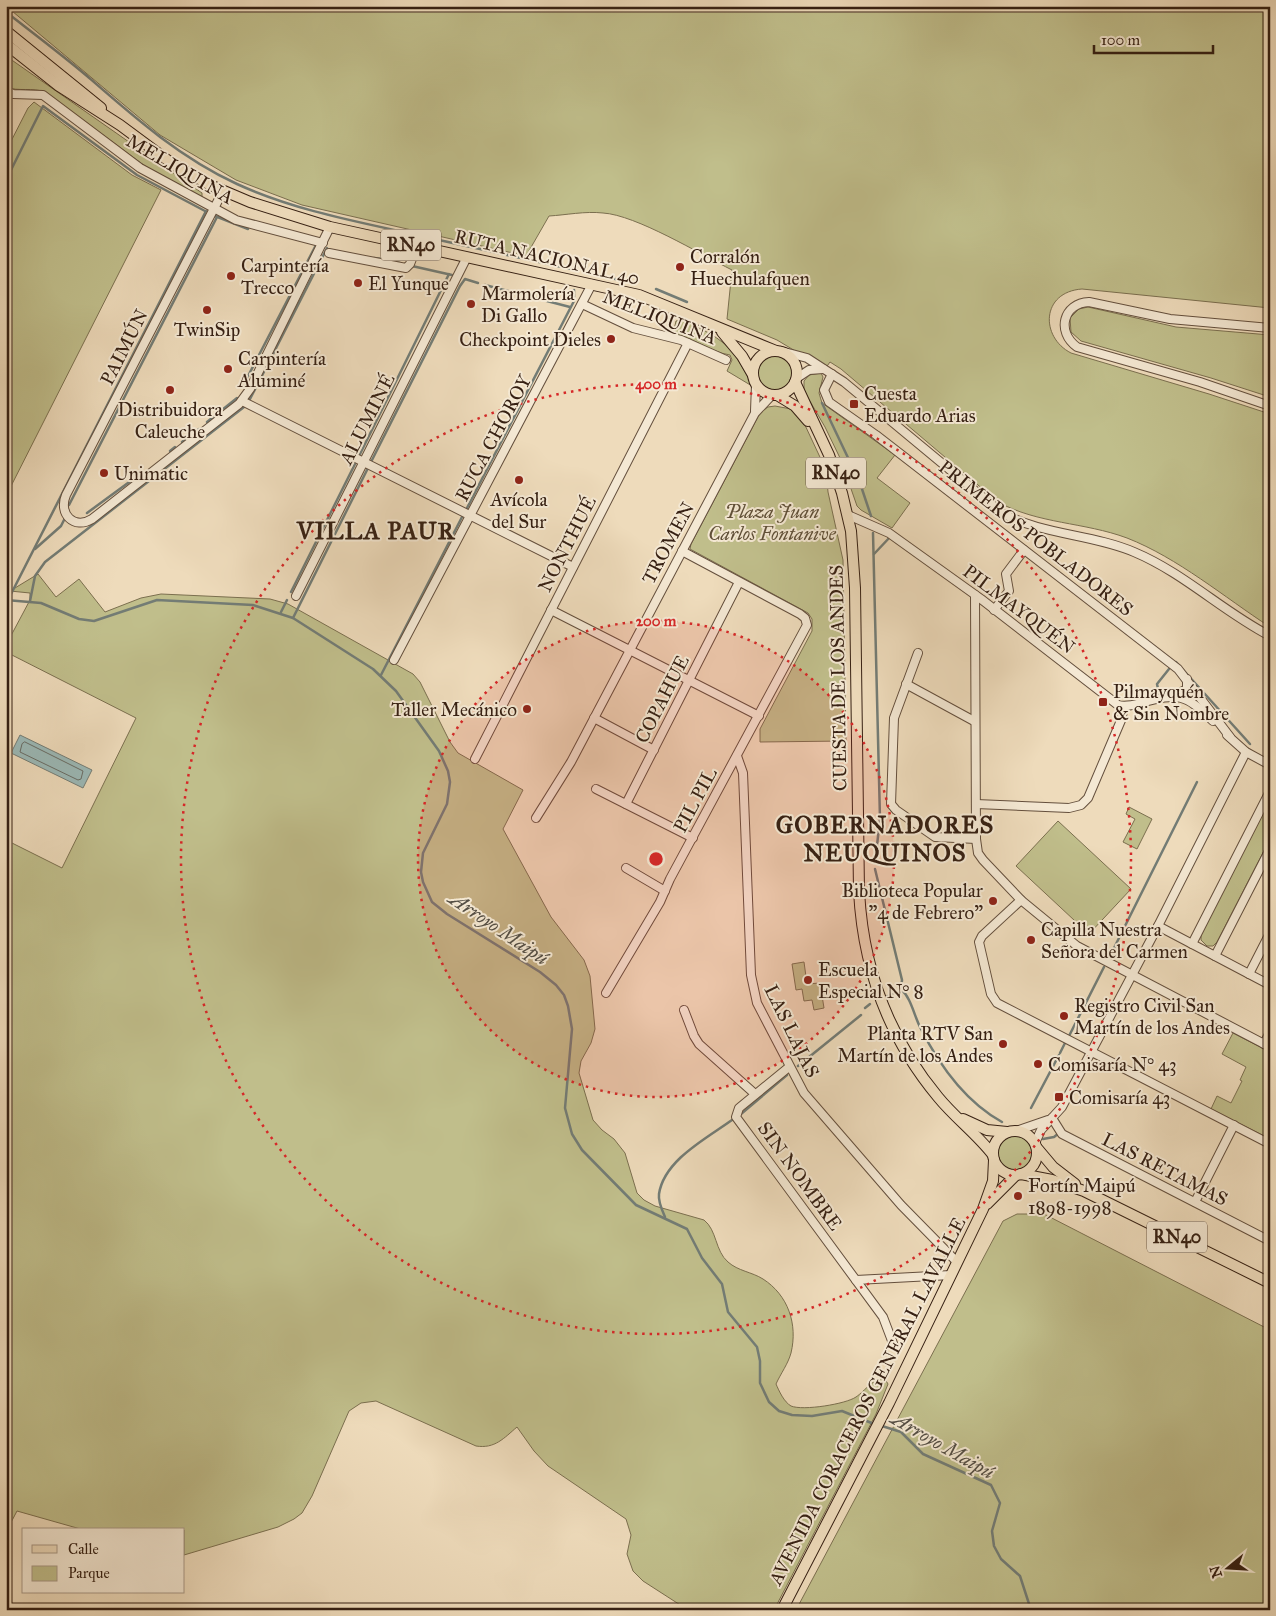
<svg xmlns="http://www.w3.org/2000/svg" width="1276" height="1616" viewBox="0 0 1276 1616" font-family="'IM FELL Great Primer',serif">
<rect width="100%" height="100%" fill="#eedbbb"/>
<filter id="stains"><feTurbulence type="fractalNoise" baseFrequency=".004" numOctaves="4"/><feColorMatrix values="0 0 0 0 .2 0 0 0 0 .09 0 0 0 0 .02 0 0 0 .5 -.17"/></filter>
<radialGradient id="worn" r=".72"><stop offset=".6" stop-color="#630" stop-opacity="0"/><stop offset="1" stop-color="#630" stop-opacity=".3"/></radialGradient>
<g fill="#c0be8b" stroke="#7b6f4f">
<path d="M6 6H1270V308L1082 289C1041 292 1040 337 1071 353L1209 394 1270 414V627C1224 597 1178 558 1127 538 1084 522 1038 524 998 502L841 369 830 362 825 369 777 340 727 319 732 270C700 254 636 215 603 213 585 211 566 215 549 216L526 256 302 205 236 180 160 135Z"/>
<path d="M6 56 202 193V197L145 166 45 92C32 87 19 92 6 87Z"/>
<polygon points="34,102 132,175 161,190 6,496 6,151 28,108"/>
<polygon points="1088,307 1176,327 1270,335 1270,397 1211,378 1081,341 1071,332 1070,318 1079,309"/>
<path d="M682 320C722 338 733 345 752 386L727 371 732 360 730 355C710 352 693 337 673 334L676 321Z"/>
<circle cx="775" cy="373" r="17"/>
<polygon points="821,373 823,377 819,393 822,403 895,455 877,478 910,503 892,528 861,510 857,506 841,460 825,427 804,391 804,381 809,375"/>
<polygon points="775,406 791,409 804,423 826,470 828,492 843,560 846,741 760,742 760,729 812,631 812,619 808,613 690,549 691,544 760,413 768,407"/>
<path d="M38 574 56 597 79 579 105 612 141 598 161 594 270 599 288 604 413 674 420 682 450 742 458 753 523 790 503 829 551 917 584 960 590 976 595 1029 591 1043 581 1061 579 1073 593 1120 602 1130 614 1139 625 1153 637 1193 644 1200 655 1206 704 1220C717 1230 715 1251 728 1262 738 1271 752 1272 763 1279 788 1295 798 1324 791 1353 788 1364 781 1373 776 1384 779 1391 784 1402 791 1406 803 1411 846 1404 856 1397 865 1391 874 1377 885 1379L888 1384 876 1414 774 1610H688L643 1581 633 1571 627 1554 631 1535 626 1519 548 1466 534 1451 517 1427C504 1438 495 1449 476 1446L376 1401 361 1403 349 1411 312 1496 302 1513 294 1519 278 1527 184 1555V1530H84L17 1511 6 1532V840L62 868 136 718 6 652V645L30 600V593L10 591Z"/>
<polygon points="1270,799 1270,839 1217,942 1213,946 1207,946 1201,940 1201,934"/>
<polygon points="1129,807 1152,819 1137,849 1123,842 1135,819 1126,814"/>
<polygon points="1058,821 1131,889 1089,934 1016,866"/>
<polygon points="804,962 807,984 820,983 824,1008 814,1010 812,1000 804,1001 802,989 796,990 792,964"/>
<polygon points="1233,1033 1270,1052 1270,1139 1211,1109 1217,1096 1231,1103 1242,1081 1240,1080 1246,1067 1222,1054"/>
<circle cx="1015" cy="1153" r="17"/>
<polygon points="1017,1214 1044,1214 1270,1330 1270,1610 796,1610 1003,1221"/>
</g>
<polygon fill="#9bb9b7" stroke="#737c75" points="20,735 92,770 83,788 11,753"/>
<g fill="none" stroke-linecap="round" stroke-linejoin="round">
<polygon stroke="#686c65" stroke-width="1" points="25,742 83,771 81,779 78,780 20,752 22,744"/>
<g stroke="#737c75" stroke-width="2.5">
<path d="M6 12C33 33 61 54 87 76 134 117 179 157 237 184 298 212 365 223 431 238"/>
<polyline points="6,180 43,106 137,175 205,211"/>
<polyline points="215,216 248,229"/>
<polyline points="439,240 571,269"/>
<polyline points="374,258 383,259"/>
<polyline points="391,261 400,263"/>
<polyline points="412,266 452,275"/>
<polyline points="615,279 623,281"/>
<polyline points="485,285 570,307"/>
<polyline points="656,289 687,302"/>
<polyline points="245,382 316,245"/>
<polyline points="250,399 327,248"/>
<polyline points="822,403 860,483 871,516"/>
<polyline points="207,422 237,398"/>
<polyline points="182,442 199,429"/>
<polyline points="170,451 175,447"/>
<polyline points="360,454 449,274"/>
<polyline points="372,460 460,286 465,279 478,283"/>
<polyline points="69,505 217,217"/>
<polyline points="467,508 574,301 574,290"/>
<polyline points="87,513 132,480"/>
<polyline points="873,533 880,819 875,863"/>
<polyline points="35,549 61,526 65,518"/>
<polyline points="874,554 891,536"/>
<polyline points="291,592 355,464"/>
<polyline points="6,600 41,603 79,619 94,621 157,600 253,605 293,618 373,669 396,691 439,751 448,771 450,782 447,804 423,853 421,872 423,882 432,902 447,914 540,972 556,985 564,995 568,1006 572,1029 565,1108 572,1134 582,1150 636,1205 687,1229 702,1258 722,1284 728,1312 757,1347 760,1361 760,1383 769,1402 779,1411 792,1415 812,1416 842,1411 874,1424"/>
<polyline points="8,600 206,211"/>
<polyline points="30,601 35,576 45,562 244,407"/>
<polyline points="281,612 287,600"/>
<polyline points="293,618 367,470"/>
<polyline points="1176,662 1250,744"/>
<polyline points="381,675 462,517"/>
<polyline points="1160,698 1157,684 1169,669"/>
<polyline points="875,869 902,980 901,989"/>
<polyline points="1109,958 1197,782"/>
<path d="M901 989C911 998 914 1015 920 1027 939 1065 964 1101 1002 1122"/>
<polyline points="886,997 901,989"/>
<polyline points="865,1008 870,1004"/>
<polyline points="1069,1036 1104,967"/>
<polyline points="1060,1053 1065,1043"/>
<polyline points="798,1066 861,1015"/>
<polyline points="1031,1108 1059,1055"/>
<polyline points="741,1114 787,1075"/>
<polyline points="1043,1139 1054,1137 1059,1133"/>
<path d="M665 1217C662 1210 658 1202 659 1194 664 1160 707 1138 732 1120"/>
<polyline points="882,1426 901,1432 923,1454 991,1485 1000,1503 992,1531 994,1546 1001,1559 1020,1576 1031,1610"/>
</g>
<g stroke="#644f3d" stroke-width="10">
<g id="minor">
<polyline points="6,91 13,94 43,95 140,168 236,220 323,243"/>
<path d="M223 191 66 495C58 514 74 530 92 519L239 404 250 389 330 227"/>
<polyline points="329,253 406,268 410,264 417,246"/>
<polyline points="582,304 633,328 681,340 726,360"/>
<path d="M1270 328 1170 319 1089 302C1063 303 1056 332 1077 347L1200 382 1270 406"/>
<path d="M781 351 807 358 844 382 1002 513C1042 535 1092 534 1134 552 1184 573 1222 611 1270 636"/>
<polyline points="832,374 824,390 829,402 876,435 1178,669 1230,737"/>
<polyline points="797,378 809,370 823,369"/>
<polyline points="242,401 573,567"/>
<polyline points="755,411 756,385"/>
<path d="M848 515 889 533 981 599 1118 705C1126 707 1133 705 1141 703 1179 693 1184 693 1213 721"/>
<polyline points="975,595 976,839 978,853 983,860 1021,900 1077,946 1270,1047"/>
<polyline points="296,596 467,257"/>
<polyline points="551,610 759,716"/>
<polyline points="994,610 1009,591 1006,574 1024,550"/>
<polyline points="918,653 894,718 891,804 896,810 935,837 976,839"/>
<polyline points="394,660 592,284"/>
<polyline points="906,684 974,721"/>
<polyline points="1174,696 1187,689 1187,679"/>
<polyline points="594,718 654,750"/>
<polyline points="1227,735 1246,752 1270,765"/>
<polyline points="737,756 743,773 751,975 757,1003 804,1093 901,1205 957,1262"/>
<polyline points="475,759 688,343"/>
<polyline points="596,789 693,838"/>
<polyline points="626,804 739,582"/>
<polyline points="976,804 1069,808 1081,805 1088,798 1122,718 1123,706"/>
<polyline points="536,818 571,762 755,413 772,395"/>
<polyline points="626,868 665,891"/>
<polyline points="1021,900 982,936 979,942 991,994 997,1003 1270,1144"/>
<polyline points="1158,926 1270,985"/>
<polyline points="1192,944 1270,791"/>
<polyline points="1215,956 1270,849"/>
<polyline points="1249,974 1270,933"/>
<polyline points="606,993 660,902 670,879 807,625 805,618 800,614 682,551"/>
<polyline points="684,1010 694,1036 699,1044 755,1094"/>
<polyline points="1264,1044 1270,1032"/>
<polyline points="789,1067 739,1108 736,1117 883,1317 894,1346"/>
<polyline points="1052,1118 1062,1134 1270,1241"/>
<polyline points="1016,1131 1048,1120"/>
<polyline points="1035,1143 1041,1130 1062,1107 1158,926 1246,752"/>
<polyline points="1195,1202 1234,1125"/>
<polyline points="856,1280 951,1275"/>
</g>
</g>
<g stroke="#362013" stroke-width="12">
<g id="major">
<polyline points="6,31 101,108"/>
<polyline points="6,44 59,86 120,125 174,165 210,185 250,202 330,227 639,295 776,351"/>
<polyline points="722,332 742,356 753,375"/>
<circle cx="775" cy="373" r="22"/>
<path d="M795 382 829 455 842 493 851 531 855 588 859 891C863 969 888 1037 938 1097 955 1118 977 1134 993 1155"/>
<polyline points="777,395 795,406 808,421"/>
<polyline points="963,1119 987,1130 1007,1132"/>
<circle cx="1015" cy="1153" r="22"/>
<polyline points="1037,1148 1053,1167 1075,1184"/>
<polyline points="1021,1174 1052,1180 1084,1191 1270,1283"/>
<polyline points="987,1204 1016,1175"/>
<polyline points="782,1610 889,1403 983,1209 993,1181 994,1160"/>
</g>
</g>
<use href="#minor" stroke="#f4e8d3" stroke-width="8"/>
<use href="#major" stroke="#eedbbb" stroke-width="10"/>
</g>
<circle cx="656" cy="859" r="238" fill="#d62828" fill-opacity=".12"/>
<g fill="none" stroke="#d62828" stroke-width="2.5" stroke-dasharray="2.5 5">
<circle cx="656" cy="859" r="238"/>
<circle cx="656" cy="859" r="475"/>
</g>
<g fill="#8f2418" stroke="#f4e8d3" stroke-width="2">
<circle cx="680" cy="267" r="5"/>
<circle cx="231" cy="276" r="5"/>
<circle cx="358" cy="283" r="5"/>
<circle cx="471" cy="304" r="5"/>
<circle cx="207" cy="310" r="5"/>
<circle cx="611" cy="339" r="5"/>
<circle cx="228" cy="369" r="5"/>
<circle cx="170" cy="390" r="5"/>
<rect x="849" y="399" width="10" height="10" rx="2.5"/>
<circle cx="104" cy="473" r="5"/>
<circle cx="519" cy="480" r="5"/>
<rect x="1098" y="697" width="10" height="10" rx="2.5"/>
<circle cx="527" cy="709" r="5"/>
<circle cx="993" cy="901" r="5"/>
<circle cx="1031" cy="940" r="5"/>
<circle cx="808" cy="980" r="5"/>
<circle cx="1064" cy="1016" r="5"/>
<circle cx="1003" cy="1044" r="5"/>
<circle cx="1038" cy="1064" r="5"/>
<rect x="1054" y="1092" width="10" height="10" rx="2.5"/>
<circle cx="1018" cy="1196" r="5"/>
</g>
<g text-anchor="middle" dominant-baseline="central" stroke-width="4" stroke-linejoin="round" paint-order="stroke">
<g fill="#f4e8d3" stroke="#6f5c4d" stroke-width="1">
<rect x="381" y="229.5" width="60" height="31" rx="4"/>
<rect x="806" y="457.5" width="60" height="31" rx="4"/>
<rect x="1147" y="1221.5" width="60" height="31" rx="4"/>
</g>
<g font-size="18" font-weight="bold" fill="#362013">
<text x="411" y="245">RN40</text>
<text x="836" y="473">RN40</text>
<text x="1177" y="1237">RN40</text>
</g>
<g font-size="19" fill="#362013" stroke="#f4e8d3">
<text transform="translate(180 169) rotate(30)">MELIQUINA</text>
<text transform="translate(547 257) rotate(13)">RUTA NACIONAL 40</text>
<text transform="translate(660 317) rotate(21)">MELIQUINA</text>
<text transform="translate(124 347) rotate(-63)">PAIMÚN</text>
<text transform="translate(367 419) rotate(-63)">ALUMINÉ</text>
<text transform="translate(493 438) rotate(-62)">RUCA CHOROY</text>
<text transform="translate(1036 538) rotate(38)">PRIMEROS POBLADORES</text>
<text transform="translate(668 543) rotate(-62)">TROMEN</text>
<text transform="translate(567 544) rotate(-63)">NONTHUÉ</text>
<text transform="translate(1019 609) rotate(37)">PILMAYQUÉN</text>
<text transform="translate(838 678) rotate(-91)">CUESTA DE LOS ANDES</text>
<text transform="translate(662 699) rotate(-63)">COPAHUE</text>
<text transform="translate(695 800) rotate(-62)">PIL PIL</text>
<text transform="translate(792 1031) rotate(64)">LAS LAJAS</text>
<text transform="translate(1165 1169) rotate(27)">LAS RETAMAS</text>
<text transform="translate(800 1176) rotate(54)">SIN NOMBRE</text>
<text transform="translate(867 1401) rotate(-63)">AVENIDA CORACEROS GENERAL LAVALLE</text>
</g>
<g font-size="19" fill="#362013" stroke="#f4e8d3" text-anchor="start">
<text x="690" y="256">Corralón<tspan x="690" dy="22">Huechulafquen</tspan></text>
<text x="241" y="265">Carpintería<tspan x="241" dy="22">Trecco</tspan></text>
<text x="368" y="283">El Yunque</text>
<text x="481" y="293">Marmolería<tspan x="481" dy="22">Di Gallo</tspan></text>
<text x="207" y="329" text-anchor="middle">TwinSip</text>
<text x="601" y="339" text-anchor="end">Checkpoint Dieles</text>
<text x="238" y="358">Carpintería<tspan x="238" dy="22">Aluminé</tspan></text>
<text x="864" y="393">Cuesta<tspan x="864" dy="22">Eduardo Arias</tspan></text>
<text x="170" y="409" text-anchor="middle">Distribuidora<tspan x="170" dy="22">Caleuche</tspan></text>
<text x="114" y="473">Unimatic</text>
<text x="519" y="499" text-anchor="middle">Avícola<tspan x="519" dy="22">del Sur</tspan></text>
<text x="1113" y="691">Pilmayquén<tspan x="1113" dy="22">&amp; Sin Nombre</tspan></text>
<text x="517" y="709" text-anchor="end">Taller Mecánico</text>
<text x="983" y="890" text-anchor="end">Biblioteca Popular<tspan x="983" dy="22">"4 de Febrero"</tspan></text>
<text x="1041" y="929">Capilla Nuestra<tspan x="1041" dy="22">Señora del Carmen</tspan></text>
<text x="818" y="969">Escuela<tspan x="818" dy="22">Especial N° 8</tspan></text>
<text x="1074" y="1005">Registro Civil San<tspan x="1074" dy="22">Martín de los Andes</tspan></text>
<text x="993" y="1033" text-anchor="end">Planta RTV San<tspan x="993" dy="22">Martín de los Andes</tspan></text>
<text x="1048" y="1064">Comisaría N° 43</text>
<text x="1069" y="1097">Comisaría 43</text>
<text x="1028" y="1185">Fortín Maipú<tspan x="1028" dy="22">1898-1998</tspan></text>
</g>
<g font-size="19" font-style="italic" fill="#5f4f37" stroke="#f4e8d3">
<text x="772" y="511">Plaza Juan<tspan x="772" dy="22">Carlos Fontanive</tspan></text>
</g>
<g font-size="20" font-style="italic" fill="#544e44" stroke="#f4e8d3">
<text transform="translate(499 928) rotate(34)">Arroyo Maipú</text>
<text transform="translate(943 1445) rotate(30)">Arroyo Maipú</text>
</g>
<g font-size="24" font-weight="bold" letter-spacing="1" fill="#362013" stroke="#f4e8d3">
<text x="376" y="531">VILLA PAUR</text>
<text x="885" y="825">GOBERNADORES<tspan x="885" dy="28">NEUQUINOS</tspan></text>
</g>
</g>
<circle cx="656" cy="859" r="8" fill="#d62828" stroke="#f4e8d3" stroke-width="2.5"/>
<g font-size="15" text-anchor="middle" font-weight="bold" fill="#d62828" stroke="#f4e8d3" stroke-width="4" stroke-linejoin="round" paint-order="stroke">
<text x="656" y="389">400 m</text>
<text x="656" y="626">200 m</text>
</g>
<rect width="1276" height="1616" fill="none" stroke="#eedbbb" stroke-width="25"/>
<rect x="8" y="8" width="1261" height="1601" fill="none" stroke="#362013" stroke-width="2.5"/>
<rect x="12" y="12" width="1251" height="1591" fill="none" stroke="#362013"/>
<rect x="22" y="1528" width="162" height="65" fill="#f4e8d3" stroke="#a89886"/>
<rect x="32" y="1545" width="25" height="8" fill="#eedbbb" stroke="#a89886"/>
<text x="68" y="1554" font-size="15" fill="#362013">Calle</text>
<rect x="32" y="1566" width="25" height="15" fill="#c0be8b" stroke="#a89886"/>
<text x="68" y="1578" font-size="15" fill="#362013">Parque</text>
<g transform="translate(1228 1568) rotate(252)" stroke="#f4e8d3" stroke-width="4" paint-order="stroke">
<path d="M0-4L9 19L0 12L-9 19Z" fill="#362013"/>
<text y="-8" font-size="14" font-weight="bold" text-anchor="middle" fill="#362013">N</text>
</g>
<path d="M1094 45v8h119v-8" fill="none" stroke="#362013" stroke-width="2.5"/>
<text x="1101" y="45" font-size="15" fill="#362013" stroke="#f4e8d3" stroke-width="4" paint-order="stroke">100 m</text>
<rect width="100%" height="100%" filter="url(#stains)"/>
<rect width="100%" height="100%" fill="url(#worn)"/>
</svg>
